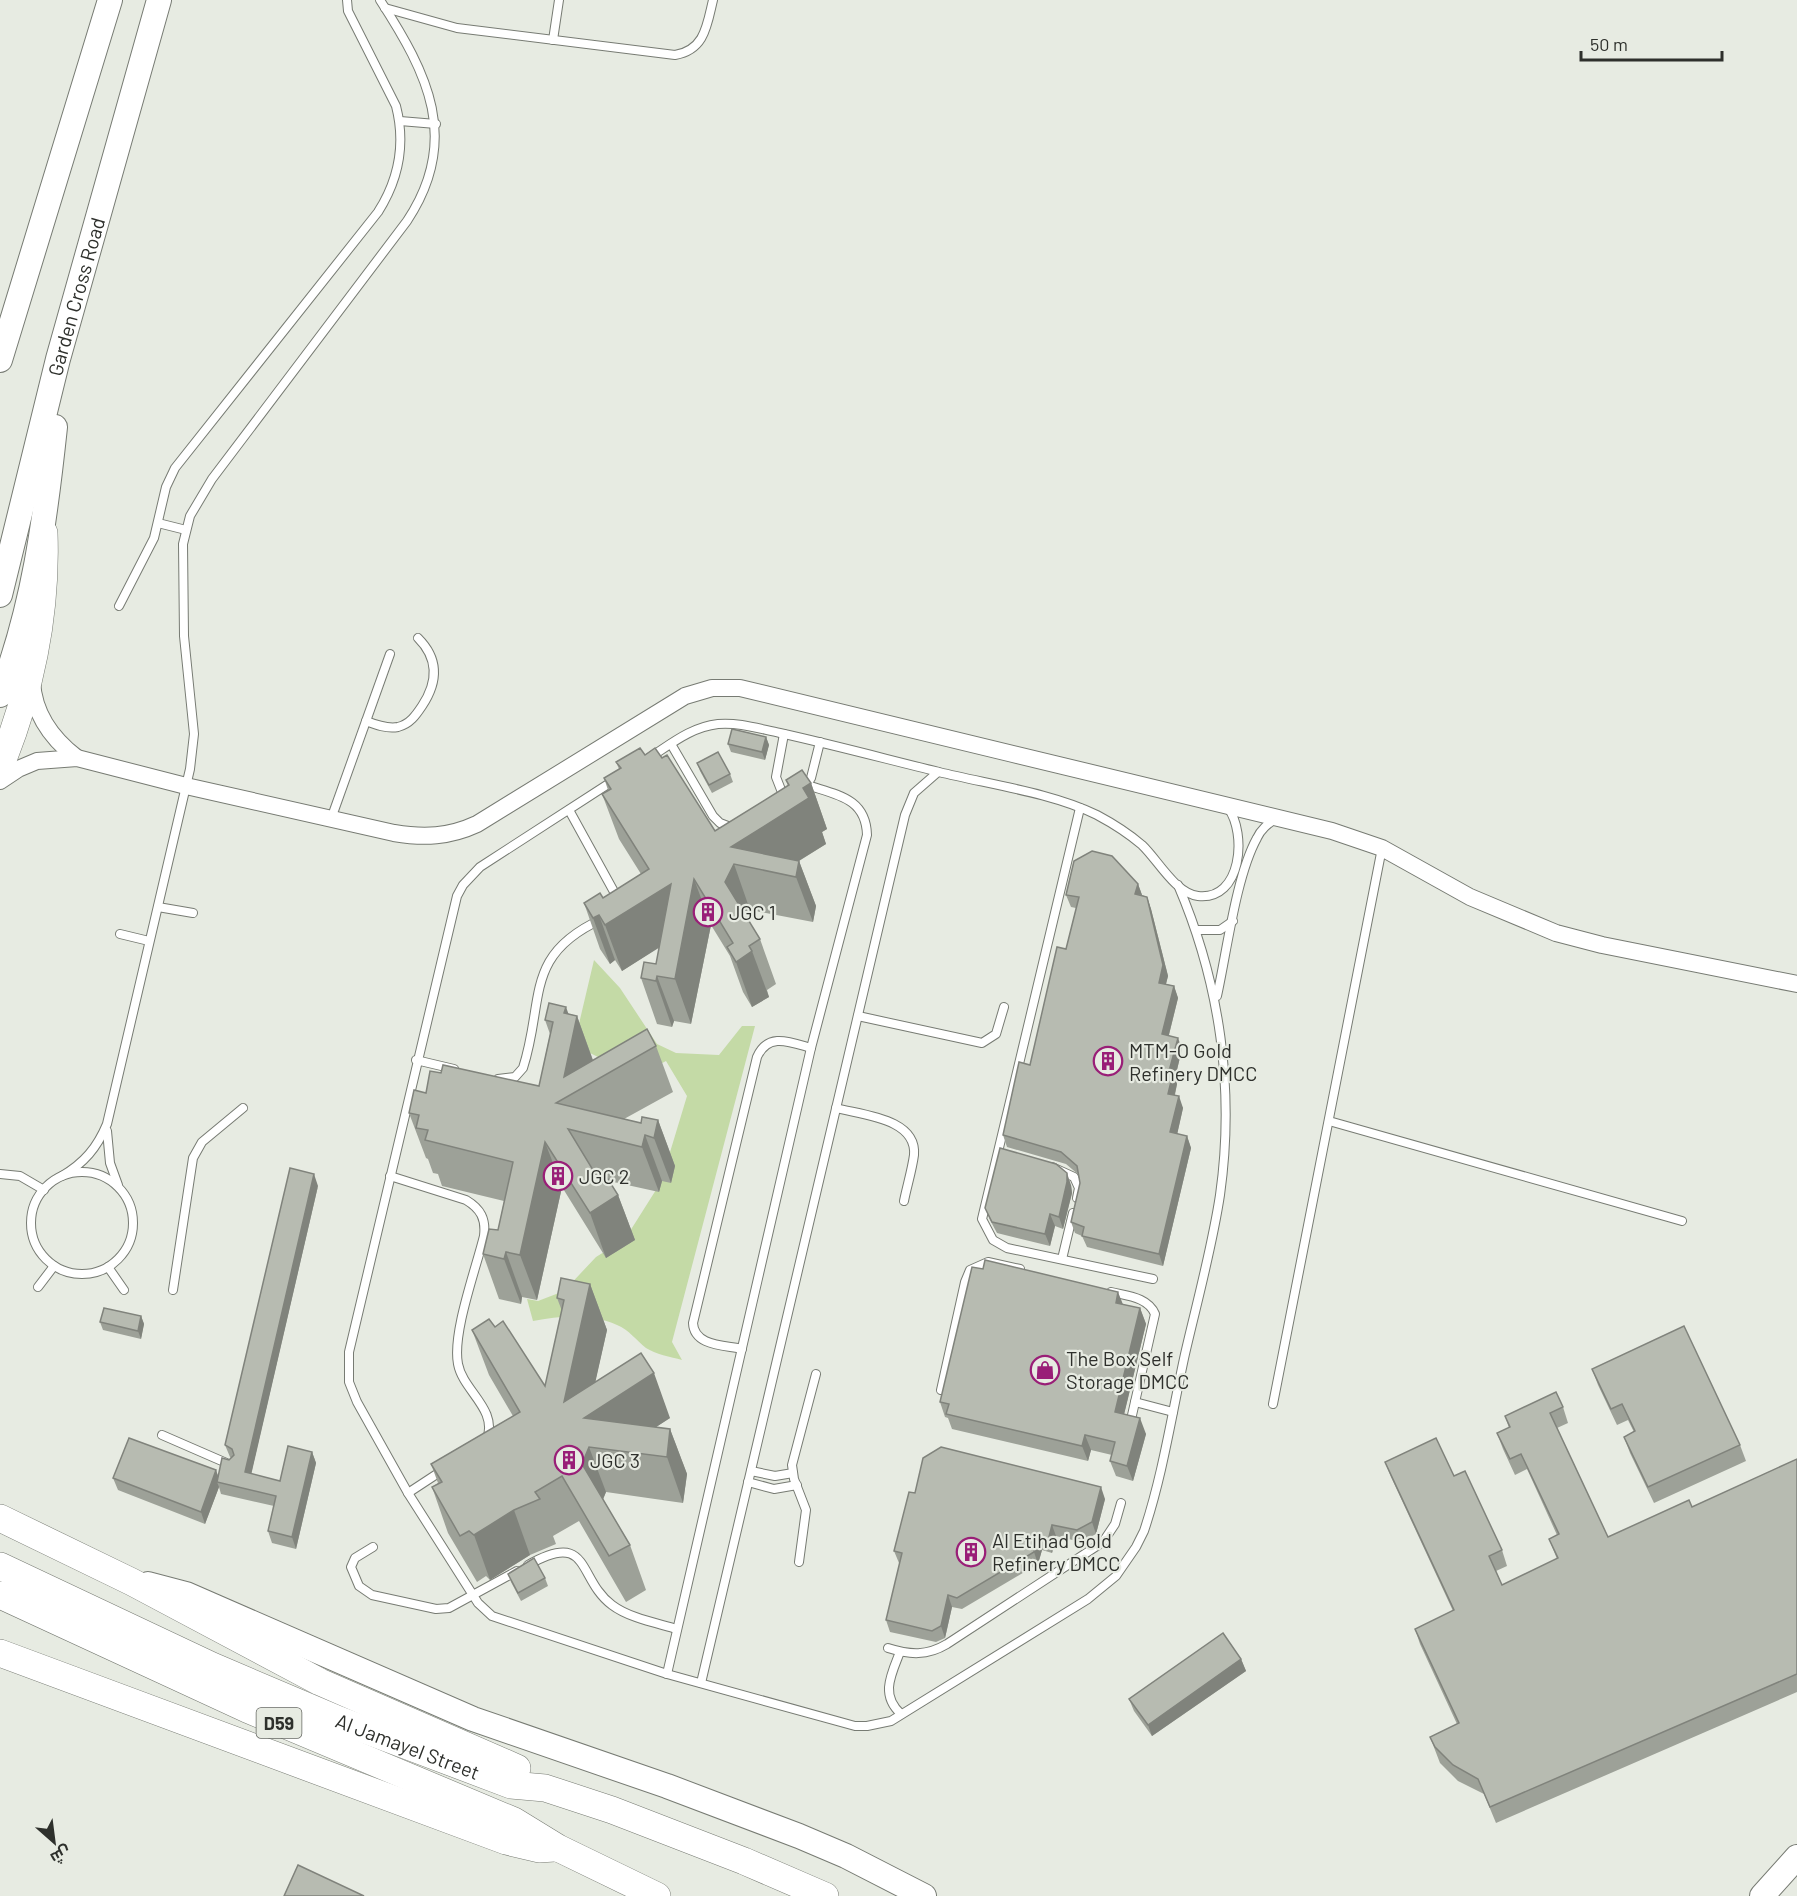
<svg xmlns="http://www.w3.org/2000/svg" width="1797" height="1896" viewBox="0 0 1797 1896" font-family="Barlow,Cairo,sans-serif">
<rect width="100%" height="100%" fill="#e7ebe2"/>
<path fill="#c4daa6" d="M594 960 620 988 657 1044 676 1053 719 1055 742 1026H755L672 1342 682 1360C671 1357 655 1354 646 1348 636 1340 629 1330 617 1325 590 1313 561 1316 533 1321L527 1299 538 1301 564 1291 596 1257 625 1239 661 1182 687 1096 666 1061 649 1070 618 1067 574 1045Z"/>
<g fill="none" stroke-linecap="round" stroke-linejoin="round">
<g stroke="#777b73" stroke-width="10">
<g id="lane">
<path d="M385 8 457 28 675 55C705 50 707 25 713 0"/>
<polyline points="553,40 559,0"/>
<polyline points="400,121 436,124"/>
<polyline points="158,523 186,530"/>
<path d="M119 606 154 538 166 487 175 468 378 212C399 179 406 145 396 106L348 11 347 0"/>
<path d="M366 721C376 725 387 729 398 727 410 724 416 715 422 706 438 682 439 659 418 638"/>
<polyline points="784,734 776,777 785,800"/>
<polyline points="671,744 713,816 720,823 733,828"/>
<path d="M649 758C671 744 691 727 718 724 738 722 760 729 780 733 834 745 886 759 939 772 987 784 1053 793 1097 815 1112 823 1128 833 1142 845 1158 860 1175 893 1198 896 1242 901 1247 833 1228 808"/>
<path d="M616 779 480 867 463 885 457 896 349 1352V1382L357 1402 408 1493 478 1603 492 1616 667 1674 855 1726H867L891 1721 1088 1599 1116 1576 1136 1547 1144 1531C1163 1474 1172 1413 1185 1354 1197 1302 1212 1248 1220 1195 1235 1089 1220 983 1178 885"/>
<polyline points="805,788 811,778 820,742"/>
<polyline points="1080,808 982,1219 993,1240 1007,1248 1153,1279"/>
<polyline points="569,810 618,899"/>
<polyline points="331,819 390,654"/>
<polyline points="158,907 193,913"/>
<polyline points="1197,930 1220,930 1233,921"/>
<polyline points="120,934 149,941"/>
<path d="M1217 996C1227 951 1236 876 1257 838 1261 829 1268 824 1276 818"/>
<polyline points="858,1016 982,1043 996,1034 1004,1007"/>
<polyline points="416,1060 454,1069"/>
<path d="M498 1079 515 1077 523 1068C545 1000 523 955 602 919"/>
<path d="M836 1108C861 1115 917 1118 914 1155 912 1170 907 1186 904 1201"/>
<polyline points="1329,1121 1682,1221"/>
<polyline points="107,1131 110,1163 118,1185"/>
<polyline points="1052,1167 1074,1177 1079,1188 1077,1198"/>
<circle cx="82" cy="1223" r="51"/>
<polyline points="0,1174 20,1176 44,1190"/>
<path d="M62 1176C84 1163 97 1148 107 1124L190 769 194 734 184 636 183 544 190 516 212 479 407 221C461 140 428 74 380 0"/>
<path d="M390 1176 466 1200C481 1209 486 1219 484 1236 476 1269 452 1333 458 1364 463 1391 498 1409 487 1439"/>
<polyline points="1062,1259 1073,1213"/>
<polyline points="108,1267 124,1290"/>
<polyline points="38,1287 54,1266"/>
<polyline points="173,1290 193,1158 202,1142 243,1108"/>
<path d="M1111 1292C1127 1296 1148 1297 1155 1314L1130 1424"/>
<path d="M742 1349C724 1345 694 1346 693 1323L757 1057C768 1032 790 1042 811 1048"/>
<polyline points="941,1390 965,1282 970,1270 988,1262 1020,1269"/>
<polyline points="1135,1402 1173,1412"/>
<polyline points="1273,1404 1382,848"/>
<polyline points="162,1435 231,1465"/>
<polyline points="751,1471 775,1476 793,1473"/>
<polyline points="748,1482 774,1489 797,1485"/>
<polyline points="408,1493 443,1470"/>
<polyline points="373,1547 355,1558 351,1567 359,1586 372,1595 436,1609 449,1608 517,1571"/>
<polyline points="799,1562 806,1510 794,1479 792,1465 816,1374"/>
<path d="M528 1565C591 1529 577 1579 612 1605 629 1618 657 1623 677 1629"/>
<path d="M888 1648C910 1655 927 1656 947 1644L1103 1542 1115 1524 1121 1503"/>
<path d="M900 1652C891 1675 880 1695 901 1714"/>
<path d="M667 1674 811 1048 867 835C866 798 837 795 807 785"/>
<polyline points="701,1683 905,815 914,793 938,772"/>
</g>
</g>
<g stroke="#777b73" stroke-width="18">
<g id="street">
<path d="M32 682C34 715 52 739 77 758"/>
<path d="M0 781 18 769 37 761 77 758 186 786 394 833C424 838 449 837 477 824L685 696 712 688H740L1332 831 1382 848 1470 897 1556 933 1602 945 1797 984"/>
</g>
</g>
<g stroke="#777b73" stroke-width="26">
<g id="secondary">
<polyline points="0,360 110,0"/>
<path id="s1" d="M0 595 58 359 159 0"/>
<path d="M0 695C34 606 45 521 55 427"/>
<polyline points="148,1584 186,1594 473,1719 667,1786 799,1836 846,1856 924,1896"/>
<polyline points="1762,1896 1797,1857"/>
</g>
</g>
<g stroke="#777b73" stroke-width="28">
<g id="primary">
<path d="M0 767C31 691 47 615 44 533"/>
<polyline points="0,1518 132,1582 320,1682 517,1768"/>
<path id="s2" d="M0 1566 212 1666 339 1720 511 1785 545 1788 612 1810 744 1861 825 1896"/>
<polyline points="0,1595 247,1709 514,1821 558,1848 657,1896"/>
<polyline points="0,1653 506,1841 539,1849 554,1848"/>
</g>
</g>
<use href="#lane" stroke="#fff" stroke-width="8"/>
<use href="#street" stroke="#fff" stroke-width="16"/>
<use href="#secondary" stroke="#fff" stroke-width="24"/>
<use href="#primary" stroke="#fff" stroke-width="27"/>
</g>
<g fill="#9da198">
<polygon points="766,737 769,745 765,760 731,752 728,744"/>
<polygon points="645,755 662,758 715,831 788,786 786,780 811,783 827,829 822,832 826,844 799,861 816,906 813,922 750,910 746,917 760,939 776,984 767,990 769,997 752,1007 743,992 730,956 711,925 691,1024 674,1021 672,1027 657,1024 641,978 656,964 659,947 622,971 615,960 610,964 600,949 584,903 603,898 641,874 619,839 602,794 608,790 604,778 619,769 616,762"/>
<polygon points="697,763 730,774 733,782 712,793 700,771"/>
<polygon points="1138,884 1142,895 1147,897 1151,909 1168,976 1166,984 1174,986 1178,998 1169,1035 1182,1049 1175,1078 1177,1084 1175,1095 1183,1108 1177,1134 1187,1136 1191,1148 1163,1266 1087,1247 1082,1236 1075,1233 1071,1222 1080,1183 1079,1175 1066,1164 1007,1147 1003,1135 1030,1065 1066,949 1076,908 1071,907 1066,895"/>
<polygon points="569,1014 577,1016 593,1060 656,1046 673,1092 624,1119 641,1123 658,1120 675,1166 671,1183 662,1181 659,1192 609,1181 618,1195 635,1240 606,1258 562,1187 537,1300 522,1297 521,1304 499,1299 483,1254 498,1230 504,1201 442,1186 438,1174 433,1173 428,1159 426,1158 409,1113 441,1073 539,1086 550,1034 545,1020"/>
<polygon points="1071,1185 1072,1193 1063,1229 1055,1226 1050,1246 997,1233 990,1220 985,1208"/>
<polygon points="318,1186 251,1474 280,1481 312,1452 316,1463 296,1549 272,1543 268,1531 274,1506 221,1494 219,1487 205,1524 118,1490 113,1478 216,1470 218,1476 231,1458 230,1457 225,1445"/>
<polygon points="590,1284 607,1330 595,1382 670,1418 656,1427 670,1429 687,1474 683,1503 606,1492 603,1499 630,1545 646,1590 626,1602 579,1521 553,1536 556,1544 530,1555 490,1580 486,1576 477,1582 448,1533 432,1487 438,1483 431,1464 513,1416 489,1375 472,1330 495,1327 545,1386 562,1311 557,1298"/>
<polygon points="1123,1305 1140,1308 1146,1324 1124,1414 1146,1434 1133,1481 1116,1476 1110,1461 1112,1455 1091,1450 1088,1461 952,1429 948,1418 945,1417 940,1402"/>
<polygon points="141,1316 144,1324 141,1339 103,1330 100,1322"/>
<polygon points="1592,1369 1740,1445 1746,1461 1654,1503 1630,1453 1624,1437 1634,1432 1628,1420 1617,1425 1598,1385"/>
<polygon points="1563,1407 1568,1423 1557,1428 1608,1537 1692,1507 1797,1459 1797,1692 1496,1823 1484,1794 1458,1781 1440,1763 1430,1737 1457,1724 1420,1644 1415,1629 1453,1611 1391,1477 1385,1462 1454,1476 1502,1550 1507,1566 1496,1571 1502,1585 1557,1559 1549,1539 1557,1535 1527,1469 1515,1475 1503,1449 1497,1433 1509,1428 1505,1416"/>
<polygon points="915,1493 1105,1499 1096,1534 1081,1542 1056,1536 1052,1553 1042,1550 1038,1564 962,1609 952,1607 945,1638 936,1642 890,1632 886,1620 900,1563 899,1563 894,1551"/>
<polygon points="508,1574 545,1578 548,1586 521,1601 511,1582"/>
<polygon points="1241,1659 1246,1671 1152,1736 1134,1711 1129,1699"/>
</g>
<g fill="#80837c">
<polygon points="766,737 769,745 765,760 762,752"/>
<polygon points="811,783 827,829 822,832 826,844 779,873 731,847 803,788"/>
<polygon points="799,861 816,906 813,922 796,877"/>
<polygon points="734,864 750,910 741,927 725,882"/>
<polygon points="694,879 711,925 691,1024 675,979 684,932 622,971 605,925 671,884"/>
<polygon points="1138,884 1142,895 1135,894"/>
<polygon points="1147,897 1151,909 1168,976 1163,995 1159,983"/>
<polygon points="599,915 615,960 610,964 593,918"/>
<polygon points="752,951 769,997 752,1007 736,962"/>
<polygon points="657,976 674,1021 672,1027 656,981"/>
<polygon points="1174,986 1178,998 1166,1046 1162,1034"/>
<polygon points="566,1007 574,1029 577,1016 593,1061 564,1077 564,1013"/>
<polygon points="1178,1038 1182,1049 1175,1078 1177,1084 1172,1106 1168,1094 1169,1071"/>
<polygon points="1179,1096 1183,1108 1175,1144 1170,1132"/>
<polygon points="658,1120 675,1166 671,1183 654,1138"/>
<polygon points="645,1135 662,1181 659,1192 642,1147"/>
<polygon points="1187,1136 1191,1148 1163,1266 1159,1254"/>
<polygon points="545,1142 562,1187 537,1300 520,1255"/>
<polygon points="1067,1173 1071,1185 1072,1193 1063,1229 1059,1217"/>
<polygon points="314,1174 318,1186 249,1484 245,1472"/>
<polygon points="618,1195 635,1240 606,1258 590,1213"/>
<polygon points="1050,1214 1055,1226 1050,1246 1045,1234"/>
<polygon points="506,1252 522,1297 521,1304 504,1259"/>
<polygon points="590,1284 607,1330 588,1415 654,1373 670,1418 619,1451 564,1402"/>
<polygon points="1118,1292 1124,1307 1116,1303"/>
<polygon points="1140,1308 1146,1324 1121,1427 1115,1412"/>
<polygon points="141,1316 144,1324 141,1339 138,1331"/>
<polygon points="1140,1418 1146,1434 1133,1481 1127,1466"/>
<polygon points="670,1429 687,1474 683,1503 667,1457"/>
<polygon points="1085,1435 1091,1450 1088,1461 1082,1446"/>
<polygon points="589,1447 606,1492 599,1509 582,1464"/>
<polygon points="312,1452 316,1463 296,1549 292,1537"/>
<polygon points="216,1470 220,1482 217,1482 219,1487 205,1524 201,1512"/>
<polygon points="1101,1487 1105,1499 1096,1534 1092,1522"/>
<polygon points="514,1510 530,1555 490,1580 474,1535"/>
<polygon points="1052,1525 1056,1536 1052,1553 1048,1541"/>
<polygon points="1037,1538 1042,1550 1038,1564 1034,1552"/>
<polygon points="948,1595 952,1607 945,1638 941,1626"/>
<polygon points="1241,1659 1246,1671 1152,1736 1148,1725"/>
</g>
<g fill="#b7bbb1" stroke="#80837c" stroke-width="1.5">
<polygon points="732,729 766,737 762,752 728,744"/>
<polygon points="640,748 645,755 655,748 662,758 667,755 715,831 789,785 786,780 802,770 811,783 803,788 809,798 731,847 799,861 796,877 734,864 725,882 760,939 749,946 752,951 736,962 727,947 733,943 694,879 675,979 657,976 656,981 641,978 644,962 656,964 671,884 605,925 599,915 593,918 584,903 600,893 603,898 649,869 602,794 611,789 604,778 621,768 616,762"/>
<polygon points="718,752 730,774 709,785 697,763"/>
<polygon points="1092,851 1112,856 1138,884 1135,894 1147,897 1163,965 1159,983 1174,986 1162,1034 1178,1038 1169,1071 1173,1073 1168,1094 1179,1096 1170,1132 1187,1136 1159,1254 1082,1236 1084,1227 1071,1222 1080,1183 1077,1166 1061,1152 1003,1135 1019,1062 1030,1065 1057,947 1066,949 1079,897 1066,895 1074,861"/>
<polygon points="549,1003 566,1007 564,1013 577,1016 564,1077 647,1029 656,1046 556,1103 641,1123 642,1117 658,1120 654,1138 645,1135 642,1147 568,1129 599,1180 606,1176 618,1195 590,1213 545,1142 520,1255 506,1252 504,1259 483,1254 489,1229 498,1230 513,1162 425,1140 428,1130 416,1128 419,1115 409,1113 414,1090 426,1093 430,1071 441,1073 443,1065 539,1086 553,1022 545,1020"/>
<polygon points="1000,1148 1056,1164 1067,1173 1067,1182 1059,1217 1050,1214 1045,1234 992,1222 985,1208"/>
<polygon points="290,1168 314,1174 245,1472 280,1481 288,1446 312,1452 292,1537 268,1531 276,1496 217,1482 222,1458 229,1460 234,1455 232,1449 225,1445"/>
<polygon points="985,1260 1118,1292 1116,1303 1140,1308 1115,1412 1140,1418 1127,1466 1110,1461 1115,1442 1085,1435 1082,1446 946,1414 949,1404 940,1402 972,1267 983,1269"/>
<polygon points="561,1278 590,1284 564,1402 641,1353 654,1373 584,1418 670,1429 667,1457 589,1447 582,1464 630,1545 609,1556 562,1476 535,1492 540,1499 514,1510 474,1535 469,1531 460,1536 432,1487 442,1482 431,1464 520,1412 472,1330 489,1319 495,1327 503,1321 545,1386 564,1300 557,1298"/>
<polygon points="104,1308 141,1316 138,1331 100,1322"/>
<polygon points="1684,1326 1740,1445 1648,1487 1624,1437 1635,1431 1622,1404 1611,1409 1592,1369"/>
<polygon points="1556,1392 1563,1407 1550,1413 1608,1537 1689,1500 1692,1507 1797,1459 1797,1674 1490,1807 1478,1779 1453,1765 1435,1747 1430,1737 1459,1723 1415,1629 1454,1610 1385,1462 1436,1438 1454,1476 1465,1471 1502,1550 1489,1556 1502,1585 1558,1558 1549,1539 1559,1534 1521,1454 1510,1459 1497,1433 1510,1427 1505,1416"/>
<polygon points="129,1438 216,1470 201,1512 113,1478"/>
<polygon points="941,1447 1101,1487 1092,1522 1077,1530 1052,1525 1048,1541 1037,1538 1034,1552 957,1598 948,1595 941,1626 932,1631 886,1620 902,1553 894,1551 909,1492 915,1493 923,1458"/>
<polygon points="534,1558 545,1578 518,1593 508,1574"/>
<polygon points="1223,1633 1241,1659 1148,1725 1129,1699"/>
<polygon points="298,1865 364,1896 284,1896"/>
</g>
<defs>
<g id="building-ring" transform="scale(1.5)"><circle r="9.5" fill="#e7ebe2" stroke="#991e77" stroke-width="1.5"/><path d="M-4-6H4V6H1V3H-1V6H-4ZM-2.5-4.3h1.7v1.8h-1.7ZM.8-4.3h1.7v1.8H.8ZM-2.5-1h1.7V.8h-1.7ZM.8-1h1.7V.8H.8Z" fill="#991e77"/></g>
<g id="shop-ring" transform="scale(1.5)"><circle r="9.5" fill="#e7ebe2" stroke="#991e77" stroke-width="1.5"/><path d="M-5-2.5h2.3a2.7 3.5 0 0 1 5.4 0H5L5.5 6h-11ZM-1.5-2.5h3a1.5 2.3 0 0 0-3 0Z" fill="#991e77"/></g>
</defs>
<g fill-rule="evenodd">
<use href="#building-ring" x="708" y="912"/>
<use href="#building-ring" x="1108" y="1061"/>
<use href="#building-ring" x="558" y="1176"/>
<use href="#shop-ring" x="1045" y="1370"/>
<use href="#building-ring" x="569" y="1460"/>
<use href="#building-ring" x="971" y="1552"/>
</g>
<g text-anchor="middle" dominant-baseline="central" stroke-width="4.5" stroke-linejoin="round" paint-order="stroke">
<rect fill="#e7ebe2" stroke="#666863" stroke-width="1.5" x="256.5" y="1708" width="45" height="30" rx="4.5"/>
<g font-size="18" font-weight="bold" fill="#2e302c">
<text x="279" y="1723">D59</text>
</g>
<g font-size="20" fill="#2e302c" stroke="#e7ebe2">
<text stroke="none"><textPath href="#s1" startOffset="308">Garden Cross Road</textPath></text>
<text stroke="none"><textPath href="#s2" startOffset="446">Al Jamayel Street</textPath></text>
</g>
<g font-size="20" fill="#2e302c" stroke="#e7ebe2" text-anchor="start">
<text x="729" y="912">JGC 1</text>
<text x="1129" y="1050">MTM-O Gold<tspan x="1129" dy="23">Refinery DMCC</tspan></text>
<text x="579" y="1176">JGC 2</text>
<text x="1066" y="1358">The Box Self<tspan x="1066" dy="23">Storage DMCC</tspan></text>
<text x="590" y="1460">JGC 3</text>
<text x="992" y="1540">Al Etihad Gold<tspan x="992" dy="23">Refinery DMCC</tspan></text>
</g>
</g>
<g transform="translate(54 1842) rotate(152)" stroke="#e7ebe2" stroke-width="4.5" paint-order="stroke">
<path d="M0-4.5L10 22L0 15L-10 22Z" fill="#2e302c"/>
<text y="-9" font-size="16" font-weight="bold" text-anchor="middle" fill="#2e302c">ش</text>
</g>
<path d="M1581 51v9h141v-9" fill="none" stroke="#2e302c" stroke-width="3"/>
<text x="1590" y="51" font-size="18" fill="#2e302c" stroke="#e7ebe2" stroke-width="4.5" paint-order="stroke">50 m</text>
</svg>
